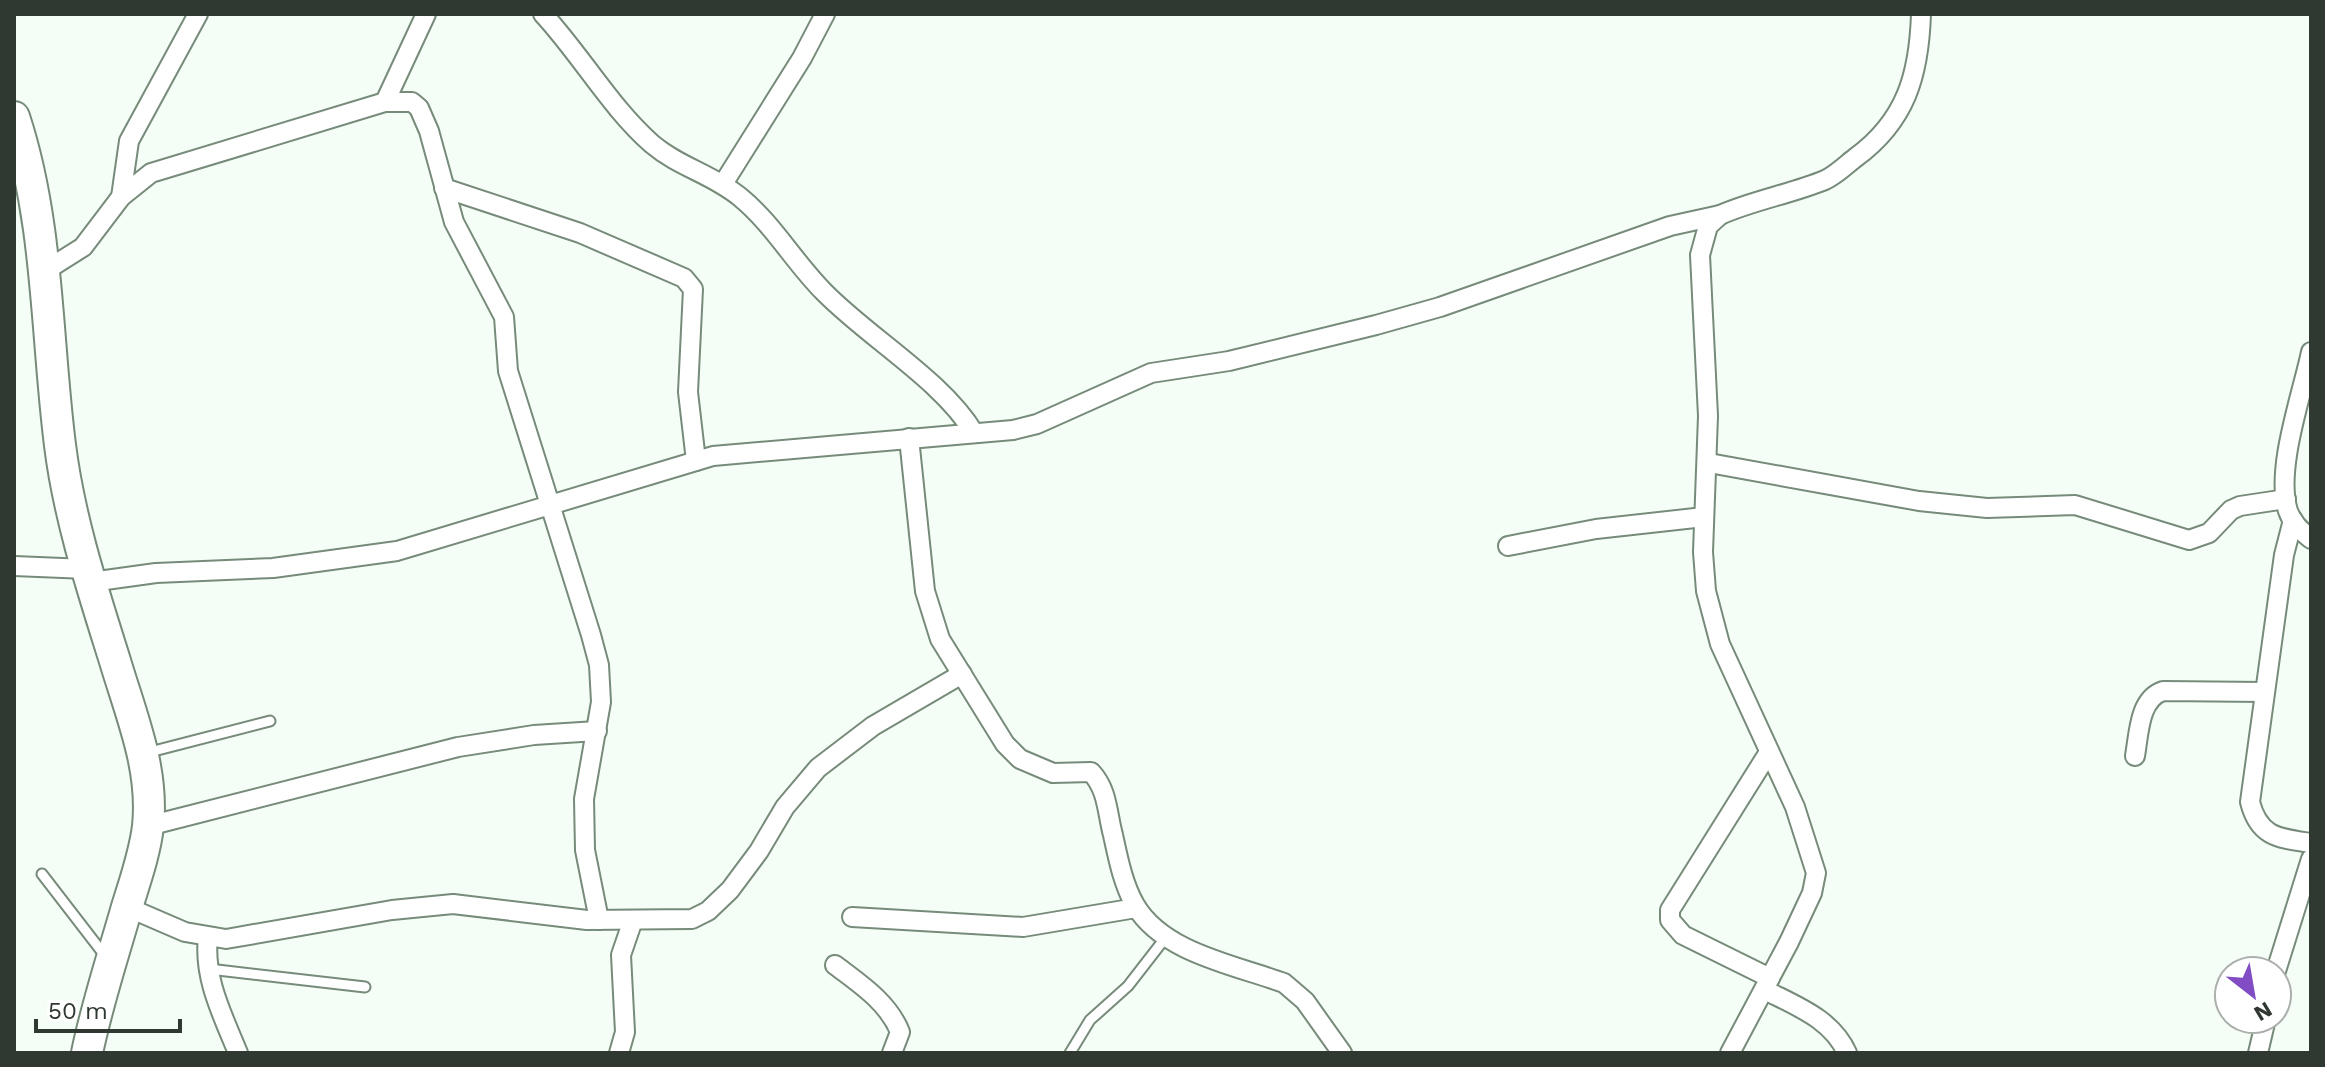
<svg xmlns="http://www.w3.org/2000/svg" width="2325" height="1067" viewBox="0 0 2325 1067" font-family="'Work Sans',sans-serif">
<rect width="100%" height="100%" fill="#f5fef6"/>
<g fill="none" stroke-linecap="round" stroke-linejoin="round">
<g stroke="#768b79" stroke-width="13">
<g id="service">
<polyline points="146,753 270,721"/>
<polyline points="42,874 106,957"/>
<polyline points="209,969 365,987"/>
<polyline points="1070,1053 1090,1020 1128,986 1166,937"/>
</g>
</g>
<g stroke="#768b79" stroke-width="22">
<g id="minor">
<path d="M543 14C581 55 610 107 652 144 679 167 712 174 740 197 773 224 794 262 824 292 869 338 942 380 974 433"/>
<polyline points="385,102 426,14"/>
<polyline points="723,184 802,58 825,14"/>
<polyline points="444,188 580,233 684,278 693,289 688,392 696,461"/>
<polyline points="121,197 129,141 198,14"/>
<polyline points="45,271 83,247 121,197 151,173 385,102 412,102 419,108 429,131 454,222 504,317 508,371 591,635 599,665 601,702 584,799 585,850 599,920"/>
<path d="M2311 352C2302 395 2275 469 2288 511 2292 523 2301 531 2311 539"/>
<path d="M909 438 925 591 940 639 1005 744 1020 759 1053 773 1091 772C1108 790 1107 813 1113 835 1118 858 1123 884 1135 905 1163 953 1235 965 1284 983L1305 1001 1342 1053"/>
<polyline points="1709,463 1919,501 1987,508 2075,505 2189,540 2209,533 2231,510 2240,506 2286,499"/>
<path d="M2293 520 2284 555 2250 802C2259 837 2278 838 2311 843"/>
<polyline points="1508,546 1596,529 1704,517"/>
<polyline points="14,566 87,569"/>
<polyline points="91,582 156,573 273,568 397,551 713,456 1013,430 1037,424 1151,373 1229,361 1376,325 1440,307 1670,226 1720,215"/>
<polyline points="1769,752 1670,910 1670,920 1683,935 1770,978"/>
<path d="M2135 756C2139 733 2139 699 2163 691L2264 692"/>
<polyline points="148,826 458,747 534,735 597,731"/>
<polyline points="127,907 185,932 226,939 392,910 453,904 587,920 692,919 708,911 730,890 759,851 785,807 818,768 873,726 962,674"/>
<polyline points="852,917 1023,927 1136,908"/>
<path d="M208 937C203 978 223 1016 238 1053"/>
<path d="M835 965C860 984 888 1002 900 1032L892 1053"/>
<polyline points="2276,971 2311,859"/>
<path d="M1765 990C1796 1006 1832 1019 1847 1053"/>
<polyline points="619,1053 625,1032 621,955 633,920"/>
<path d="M1730 1053 1789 942 1812 893 1816 873 1795 807 1720 644 1706 591 1703 552 1708 416 1700 255 1708 226 1720 215C1754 200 1791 194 1825 180 1836 175 1846 165 1855 158 1906 121 1919 75 1921 14"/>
<polyline points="2258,1053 2266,1019"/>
</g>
</g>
<g stroke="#768b79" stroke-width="34">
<path id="trunk" d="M14 117C49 223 46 335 60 445 69 518 93 591 115 661 131 715 154 768 148 826 145 853 135 881 127 907 113 956 97 1004 87 1053"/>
</g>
<use href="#service" stroke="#fff" stroke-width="9"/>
<use href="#minor" stroke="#fff" stroke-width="18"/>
<use href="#trunk" stroke="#fff" stroke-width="30"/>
</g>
<rect width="2325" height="1067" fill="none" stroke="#303931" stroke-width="32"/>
<g transform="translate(2253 995) rotate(149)"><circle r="38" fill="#ffffff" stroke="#acb0ad" stroke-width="2"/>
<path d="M0-6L14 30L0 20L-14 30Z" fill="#814cc4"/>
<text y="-12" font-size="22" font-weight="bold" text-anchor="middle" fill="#303931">N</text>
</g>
<path d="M36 1019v12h144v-12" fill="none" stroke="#303931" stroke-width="4"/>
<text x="48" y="1019" font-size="24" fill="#303931" stroke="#ffffff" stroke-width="6" paint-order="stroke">50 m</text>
</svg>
